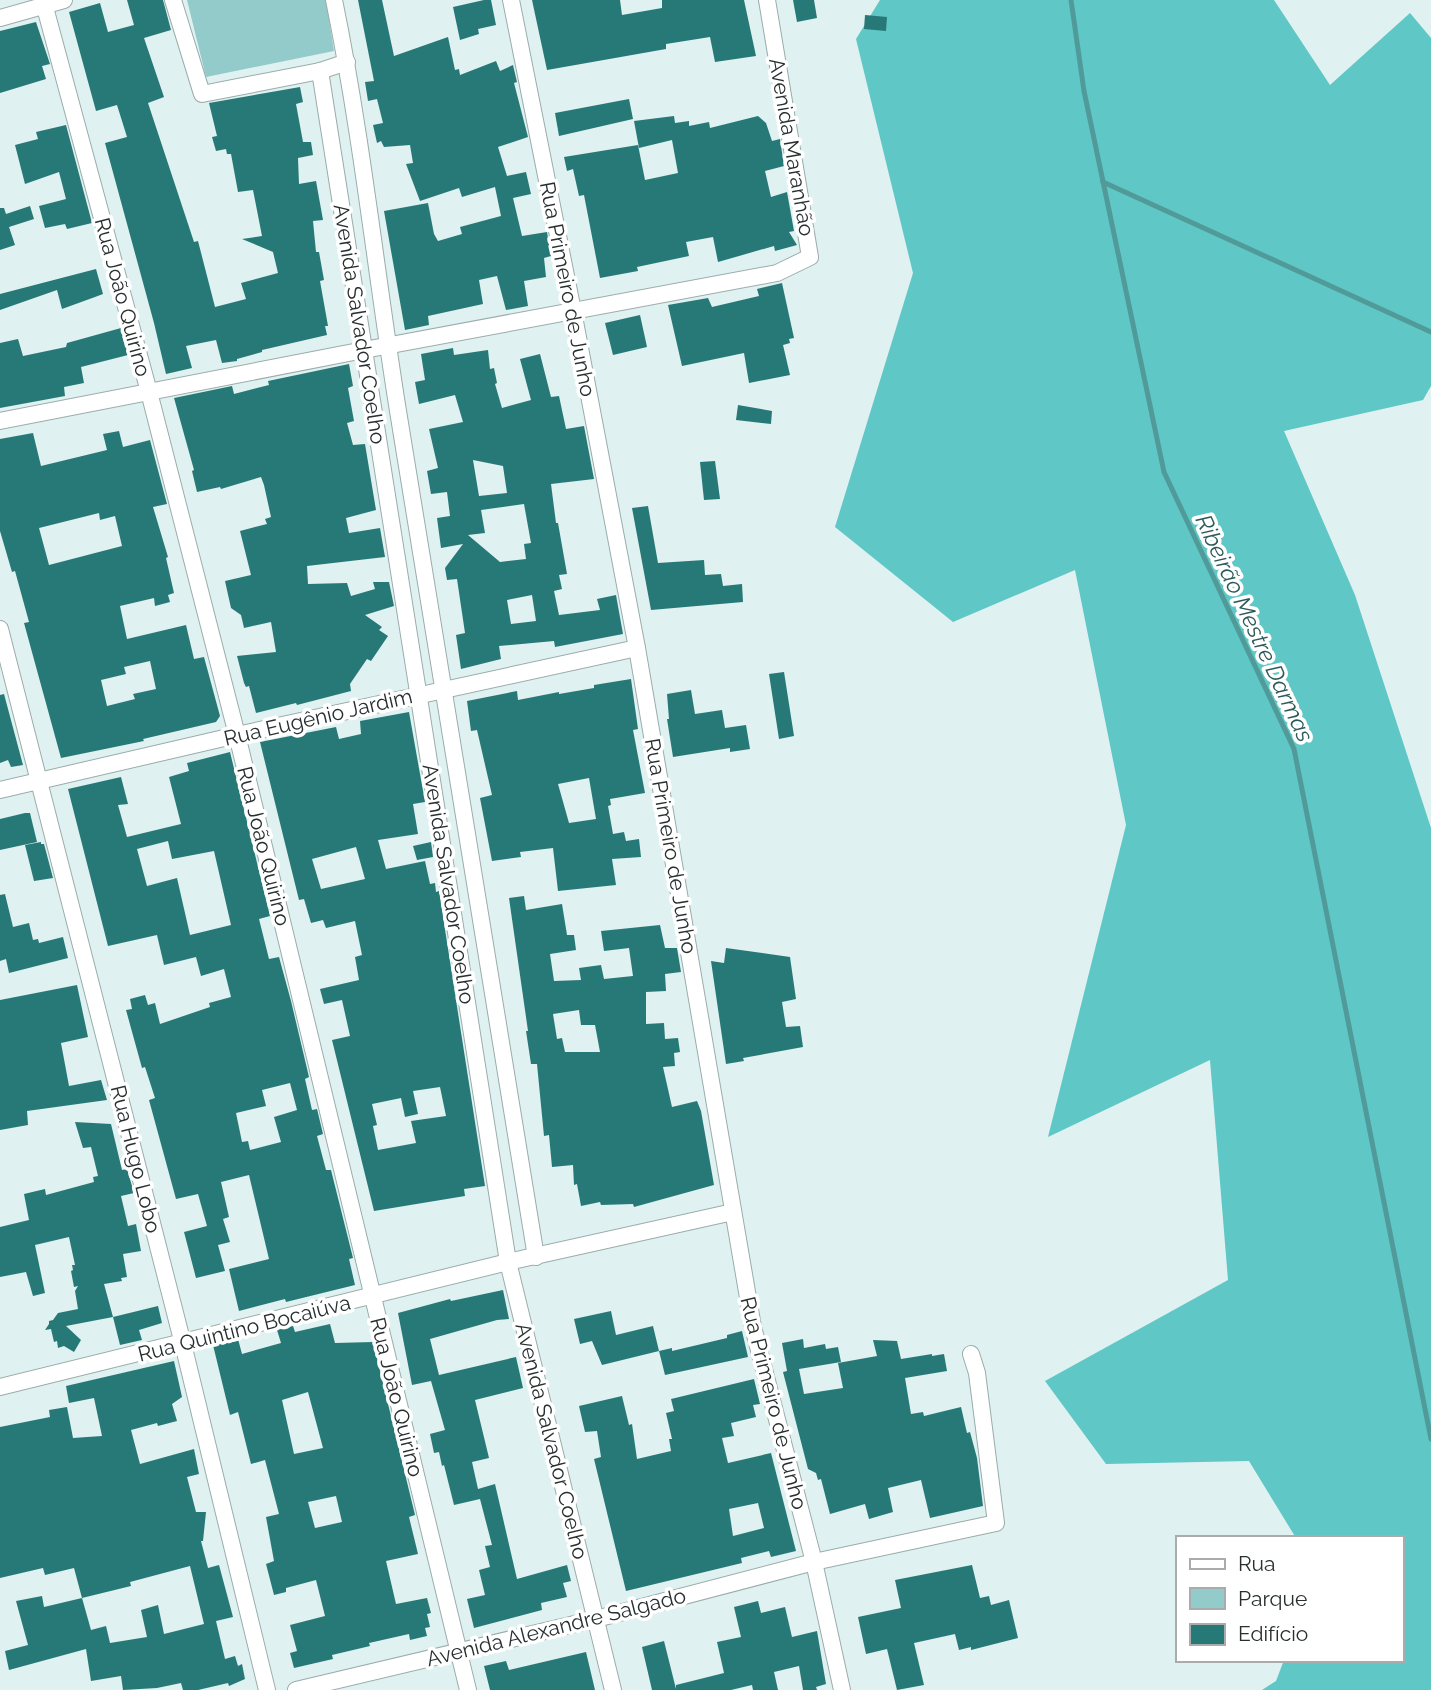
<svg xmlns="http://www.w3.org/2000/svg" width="1431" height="1690" viewBox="0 0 1431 1690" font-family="Raleway,sans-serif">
<rect width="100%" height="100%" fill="#dff1f0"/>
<polygon fill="#92cbc9" points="187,0 326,0 334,51 206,77"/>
<polygon fill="#5fc7c5" points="880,0 1274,0 1330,85 1410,13 1431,38 1431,386 1423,400 1284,431 1355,595 1431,828 1431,1690 1262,1690 1276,1681 1284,1660 1401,1660 1401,1538 1296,1538 1249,1461 1106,1464 1045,1381 1228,1280 1210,1060 1048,1137 1126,825 1075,570 953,622 835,527 913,273 856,39"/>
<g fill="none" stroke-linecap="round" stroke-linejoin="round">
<g stroke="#509b99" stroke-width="5">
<polyline points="1071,0 1084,91 1164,472 1294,749 1431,1439"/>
<polyline points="1103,182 1431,332"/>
</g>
</g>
<g fill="#277977" fill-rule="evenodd">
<polygon points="127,0 163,0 171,30 144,38 164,97 148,103 194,242 198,241 215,307 246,299 241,283 278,273 273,252 242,239 262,236 253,190 238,192 231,154 227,154 226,149 216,151 212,137 217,136 209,103 300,87 303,102 296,104 303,142 311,142 313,155 298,158 299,184 316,181 323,220 313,221 316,252 319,252 324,280 320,281 328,326 325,326 327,335 262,350 262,352 237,359 237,361 222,363 216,340 186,346 192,368 166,374 154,323 105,143 127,137 117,105 96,111 69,12 100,3 108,32 134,25"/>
<polygon points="358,0 382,0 394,56 448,37 455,70 459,69 460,75 496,61 500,71 513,65 517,82 514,83 528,137 498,147 507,176 526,172 531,194 513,198 522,236 547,232 551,256 544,258 546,277 524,281 528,306 506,310 497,276 479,280 483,304 428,316 429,325 405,330 384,211 428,203 434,234 438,241 462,234 460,227 501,216 495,187 462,197 459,188 420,201 406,164 413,163 410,145 384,147 381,141 377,143 373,125 383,123 377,99 368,101 365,82 374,81"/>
<polygon points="484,0 491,0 496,25 478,29 479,34 460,40 453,7"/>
<polygon points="532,0 620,0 622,15 662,8 662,0 744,0 756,56 715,62 710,37 666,44 666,49 547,70"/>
<polygon points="793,0 814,0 817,18 797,22"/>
<polygon points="865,15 887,17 886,31 864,29"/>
<polygon points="36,22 50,64 42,66 46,79 0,93 0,31"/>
<polygon points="629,99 633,119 559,136 555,113"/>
<polygon points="674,116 675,123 689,121 689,126 709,122 710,128 758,116 766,123 772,141 780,139 784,166 765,171 771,197 787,192 794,231 789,232 797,245 775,251 774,246 718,262 713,237 686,242 689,256 637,267 638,271 600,278 584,195 579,196 573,169 567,171 564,157 638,145 645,180 678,173 672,140 639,148 634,121"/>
<polygon points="66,125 92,223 67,229 65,224 45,228 39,206 66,199 59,172 25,184 15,145 38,139 36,132"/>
<polygon points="30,206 34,219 9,227 15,245 0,250 0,208 4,208 6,214"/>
<polygon points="96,269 103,294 95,297 62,309 57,290 0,310 0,294"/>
<polygon points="782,283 794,338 789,339 790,343 783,345 790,375 749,383 744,353 682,366 668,305 708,298 712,307 759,296 757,289"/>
<polygon points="640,315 647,347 613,355 605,323"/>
<polygon points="121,328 128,355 81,367 84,383 64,387 65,396 0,408 0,343 18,339 23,356 66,347 67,343"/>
<path d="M453 348 454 355 488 350 490 369 494 368 497 383 495 384 502 408 531 400 520 359 540 354 551 397 559 396 566 429 584 426 594 479 551 484 556 523H558L567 574 559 575 562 589 554 591 559 615 600 610 597 599 616 595 623 634 555 647 554 641 499 646 501 659 461 669 456 635 465 633 457 579 447 580 445 568 463 544 441 548 437 518 450 516 447 492 431 494 427 471 438 468 429 429 463 422 455 395 419 404 415 382 425 380 421 354ZM473 460 503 466 507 493 479 496ZM524 504 531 543 524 544 526 559 500 562 468 535 485 533 481 510ZM532 595 536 621 511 624 507 600Z"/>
<polygon points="349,364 353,386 348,388 354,421 347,423 353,445 365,444 376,510 346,518 349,533 380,528 385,557 307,566 308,584 347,583 351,596 375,589 373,582 389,582 394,606 365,615 382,627 379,630 388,636 371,661 367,659 350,684 351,691 297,705 296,703 256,713 249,686 246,687 244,683 237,656 276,652 271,622 244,628 241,615 231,608 225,581 251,575 240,531 267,524 265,519 271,517 264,485 261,477 221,489 220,487 197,492 192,471 194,470 174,398 232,386 234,394 269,385 268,381"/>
<polygon points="738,405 772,411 771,424 736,420"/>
<path d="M119 431 123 447 150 440 167 504 153 507 168 557 166 558 174 593 168 595 170 602 155 606 154 598 120 606 127 639 186 625 194 659 204 657 220 716 216 722 143 739 144 741 61 758 24 623 29 622 15 571 12 572 0 531V439L33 433 41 466 107 450 103 434ZM99 513 100 520 115 516 122 546 49 565 39 528ZM150 661 156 689 133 694 135 699 107 706 101 680 126 674 124 667Z"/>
<polygon points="715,461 720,499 704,500 700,462"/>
<polygon points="648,506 658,563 704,560 705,575 721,574 723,586 742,584 743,602 651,610 632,508"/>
<polygon points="784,672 794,736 779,739 769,674"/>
<path d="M631 679 638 729 633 730 645 793 610 799 611 805 608 806 613 834 624 832 626 841 639 839 641 857 612 859 616 885 558 891 553 848 520 852 521 857 492 861 480 798 492 795 477 730 471 731 467 701 517 691 518 700 559 692V694L594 688V685ZM589 778 596 819 569 823 558 784Z"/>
<polygon points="691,690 695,714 722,710 725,728 746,725 750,749 730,752 730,748 673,757 667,719 669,719 667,694"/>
<polygon points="4,694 23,765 11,767 8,760 0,763 0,695"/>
<path d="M409 712 425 802 413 804 418 834 378 840 386 869 425 861 430 884 435 883 436 892 439 891 485 1186 464 1189 465 1196 374 1211 332 1040 350 1036 342 1000 324 1004 320 989 359 980 355 957 362 955 355 921 326 928 323 920 311 923 304 899 299 900 260 742 336 727 339 739 361 734 360 721ZM356 847 365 879 321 889 312 859ZM440 1087 446 1116 411 1121 416 1143 378 1150 373 1126 377 1125 372 1104 401 1098 405 1117 418 1114 413 1091Z"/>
<path d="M230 752 270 916 259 919 269 959 279 957 291 1001 309 1077 305 1079 312 1110 317 1109 323 1134 317 1136 326 1170H331L353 1258 349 1259 355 1285 286 1302 285 1299 239 1311 229 1269 269 1259 249 1175 221 1182 229 1217 223 1219 230 1242 218 1245 225 1271 196 1278 184 1232 207 1226 198 1194 176 1199 149 1100 155 1098 145 1067 142 1068 126 1010 132 1009 130 999 145 995 148 1005 155 1003 160 1024 210 1007 209 1003 231 997 224 969 201 976 196 957 164 965 157 935 108 946 68 789 121 777 128 804 118 805 127 837 181 824 169 777 189 771 187 763ZM168 841 172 859 214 851 231 925 190 935 177 878 147 886 137 849ZM290 1083 297 1110 274 1117 281 1142 250 1150 248 1141 242 1142 236 1113 266 1106 262 1090Z"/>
<polygon points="25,813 30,813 37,842 0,850 0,819"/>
<polygon points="41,842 41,844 44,844 53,878 34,881 25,845"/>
<polygon points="431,842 433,857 417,860 413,846"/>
<polygon points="5,894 13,927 29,923 33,940 38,939 39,943 63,937 68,958 9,973 6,959 0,961 0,895"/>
<path d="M524 896 526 910 562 904 567 935H574L576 950 550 954 554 981 581 980 579 968 601 965 604 979 633 976 629 948 604 951 601 931 660 925 665 948H677L681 972 665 974 666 991 646 992V1024L664 1023 665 1039 678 1038 680 1052 674 1053 675 1066 663 1067 672 1107 697 1101 701 1111 714 1185 634 1207 633 1204 601 1205 600 1202 581 1206 577 1184 574 1185 573 1165 552 1167 549 1135 544 1136 537 1064H531L526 1031H528L509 898ZM579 1010 581 1025H595L600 1052H565L562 1038 557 1039 553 1014Z"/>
<polygon points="726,948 790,957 796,999 782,1002 786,1027 800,1026 803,1047 743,1058 744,1061 726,1064 711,961 724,963"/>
<polygon points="77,985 88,1037 61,1043 69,1086 101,1080 107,1100 27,1111 28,1125 0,1130 0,1000"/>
<polygon points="75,1122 111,1124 122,1170 127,1169 134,1193 121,1196 128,1226 136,1224 141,1251 123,1254 127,1277 121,1278 122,1281 104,1284 113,1317 66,1326 81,1340 74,1352 64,1346 58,1348 57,1341 54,1342 51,1329 45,1330 49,1324 49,1321 53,1320 58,1313 78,1309 75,1291 78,1286 74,1287 71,1271 73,1270 72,1265 75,1265 69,1237 35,1245 45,1293 33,1296 26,1272 0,1277 0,1227 29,1220 24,1194 45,1189 46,1195 94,1182 93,1177 98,1176 91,1147 83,1148"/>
<polygon points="503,1290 509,1319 497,1320 430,1339 439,1375 516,1357 523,1388 475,1400 489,1458 472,1462 478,1489 495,1484 517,1579 567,1565 571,1581 563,1583 567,1597 541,1603 542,1610 474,1628 467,1599 485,1595 479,1570 490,1567 485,1546 492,1545 480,1499 454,1505 444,1465 442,1466 439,1452 434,1453 430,1434 445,1430 431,1381 412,1385 398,1313 450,1299 451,1301"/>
<polygon points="158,1306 162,1323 139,1330 142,1340 120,1345 113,1317"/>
<polygon points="611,1311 616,1335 653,1326 659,1351 602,1365 592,1341 580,1344 574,1319"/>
<path d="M330 1324 335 1343 373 1342 415 1515 409 1517 418 1554 386 1561 396 1604 427 1598 431 1613 427 1614 430 1627 425 1628 427 1636 410 1640 409 1634 369 1643 370 1646 332 1655 333 1659 294 1668 290 1653 297 1651 290 1625 325 1616 316 1580 286 1588V1592L274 1595 266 1564 274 1561 266 1517 279 1514 265 1460 251 1464 238 1412 230 1415 213 1345 238 1339 242 1354 281 1343 277 1330 293 1326 295 1332ZM308 1392 323 1448 294 1454 282 1400ZM336 1496 342 1522 315 1528 308 1502Z"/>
<polygon points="742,1331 748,1357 665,1375 659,1351 672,1348 672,1351 727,1338 727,1335"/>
<polygon points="803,1339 804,1348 825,1344 826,1349 838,1347 841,1362 799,1369 804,1394 843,1388 838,1363 877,1356 873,1340 897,1341 901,1359 932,1354 932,1356 944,1354 947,1371 905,1378 911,1414 923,1412 924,1416 961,1407 967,1433 970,1432 977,1458 983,1506 930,1518 921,1480 888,1488 893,1512 869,1519 865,1504 830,1514 821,1479 818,1480 816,1473 808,1469 783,1372 787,1371 782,1343"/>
<path d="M174 1361 182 1397 172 1404 177 1421 158 1426 157 1423 131 1430 140 1464 194 1449 199 1474 187 1477 196 1512H206L203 1541H201L208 1568 219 1565 233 1617 216 1621 225 1659 235 1656 238 1666 242 1664 245 1679 229 1686 228 1683 198 1690H183L181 1683 157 1688 123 1690 121 1676 91 1681 86 1649 9 1670 5 1651 28 1645 16 1601 42 1596 44 1607 82 1598 74 1568 45 1575 43 1568 0 1578V1427L50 1417 49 1410 67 1407 73 1438 102 1436 94 1398 69 1403 66 1386ZM190 1566 204 1624 164 1634 158 1605 141 1610 147 1637 110 1643 106 1626 91 1630 82 1598 131 1586 130 1582Z"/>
<path d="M754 1379 760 1404 753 1405 756 1417 731 1423 734 1436 722 1438 728 1463 771 1453 796 1551 771 1557 769 1551 741 1558 742 1563 626 1591 594 1459 601 1457 597 1431 585 1432 579 1406 622 1396 629 1425 632 1424 637 1459 671 1451 669 1439H672L666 1413 674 1411 671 1399ZM758 1503 764 1528 733 1536 729 1509Z"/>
<polygon points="972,1565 980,1598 989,1596 991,1605 1009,1600 1018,1638 971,1650 971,1647 959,1650 955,1634 914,1643 924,1685 897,1690 887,1649 866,1654 858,1617 901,1608 895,1580"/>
<polygon points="758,1601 761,1613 785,1607 792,1637 817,1631 826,1684 816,1687 817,1690 803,1690 799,1666 774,1672 778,1690 753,1690 752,1685 731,1690 652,1690 642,1647 664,1641 676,1689 676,1685 724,1673 717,1642 741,1637 734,1607"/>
<polygon points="586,1652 595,1690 490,1690 484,1666 506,1661 509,1670"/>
</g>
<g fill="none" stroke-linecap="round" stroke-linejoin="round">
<g stroke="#9bacab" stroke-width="18">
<g id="street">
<polyline points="43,0 149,392 237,735 468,1690"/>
<polyline points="173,0 202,94 320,71 347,62"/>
<path d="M334 0C362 136 376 274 398 411 442 693 489 975 536 1257"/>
<polyline points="511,0 573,311 637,648 753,1327 814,1562 842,1690"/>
<polyline points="0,18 64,0"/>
<polyline points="320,71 508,1262 613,1690"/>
<polyline points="0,421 364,350 777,273 810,257 767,0"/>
<polyline points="0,629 183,1344 267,1690"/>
<polyline points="0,790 237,735 637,648"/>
<polyline points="0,1387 508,1262 733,1212"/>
<polyline points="296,1690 596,1619 814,1562 996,1523 977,1373 971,1354"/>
</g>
</g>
<use href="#street" stroke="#fff" stroke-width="16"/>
</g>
<g text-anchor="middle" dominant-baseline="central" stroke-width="7" stroke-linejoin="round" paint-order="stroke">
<g font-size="21" fill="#282f2f" stroke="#fff">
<text transform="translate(792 147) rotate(80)">Avenida Maranhão</text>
<text transform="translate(568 289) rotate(79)">Rua Primeiro de Junho</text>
<text transform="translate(123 297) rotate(75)">Rua João Quirino</text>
<text transform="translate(360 324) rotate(81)">Avenida Salvador Coelho</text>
<text transform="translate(318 717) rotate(-13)">Rua Eugênio Jardim</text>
<text transform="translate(264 846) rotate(76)">Rua João Quirino</text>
<text transform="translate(671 846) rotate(80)">Rua Primeiro de Junho</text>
<text transform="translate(449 884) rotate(81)">Avenida Salvador Coelho</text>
<text transform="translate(136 1159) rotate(76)">Rua Hugo Lobo</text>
<text transform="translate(244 1328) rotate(-14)">Rua Quintino Bocaiúva</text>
<text transform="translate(397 1397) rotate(76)">Rua João Quirino</text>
<text transform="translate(774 1403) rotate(76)">Rua Primeiro de Junho</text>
<text transform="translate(552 1441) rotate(76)">Avenida Salvador Coelho</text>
<text transform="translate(556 1627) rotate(-14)">Avenida Alexandre Salgado</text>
</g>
<g font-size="23" font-style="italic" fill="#2c5a59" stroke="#fff">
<text transform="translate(1255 628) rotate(65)">Ribeirão Mestre Darmas</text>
</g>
</g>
<rect x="1176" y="1536" width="228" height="126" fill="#ffffff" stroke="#a9acac" stroke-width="2"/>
<rect x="1190" y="1559" width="35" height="10" fill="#ffffff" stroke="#a9acac" stroke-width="2"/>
<text x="1238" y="1571" font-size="21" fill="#282f2f">Rua</text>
<rect x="1190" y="1588" width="35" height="21" fill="#92cbc9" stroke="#a9acac" stroke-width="2"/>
<text x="1238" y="1606" font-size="21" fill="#282f2f">Parque</text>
<rect x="1190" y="1624" width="35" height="21" fill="#277977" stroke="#a9acac" stroke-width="2"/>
<text x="1238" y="1641" font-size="21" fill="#282f2f">Edifício</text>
</svg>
